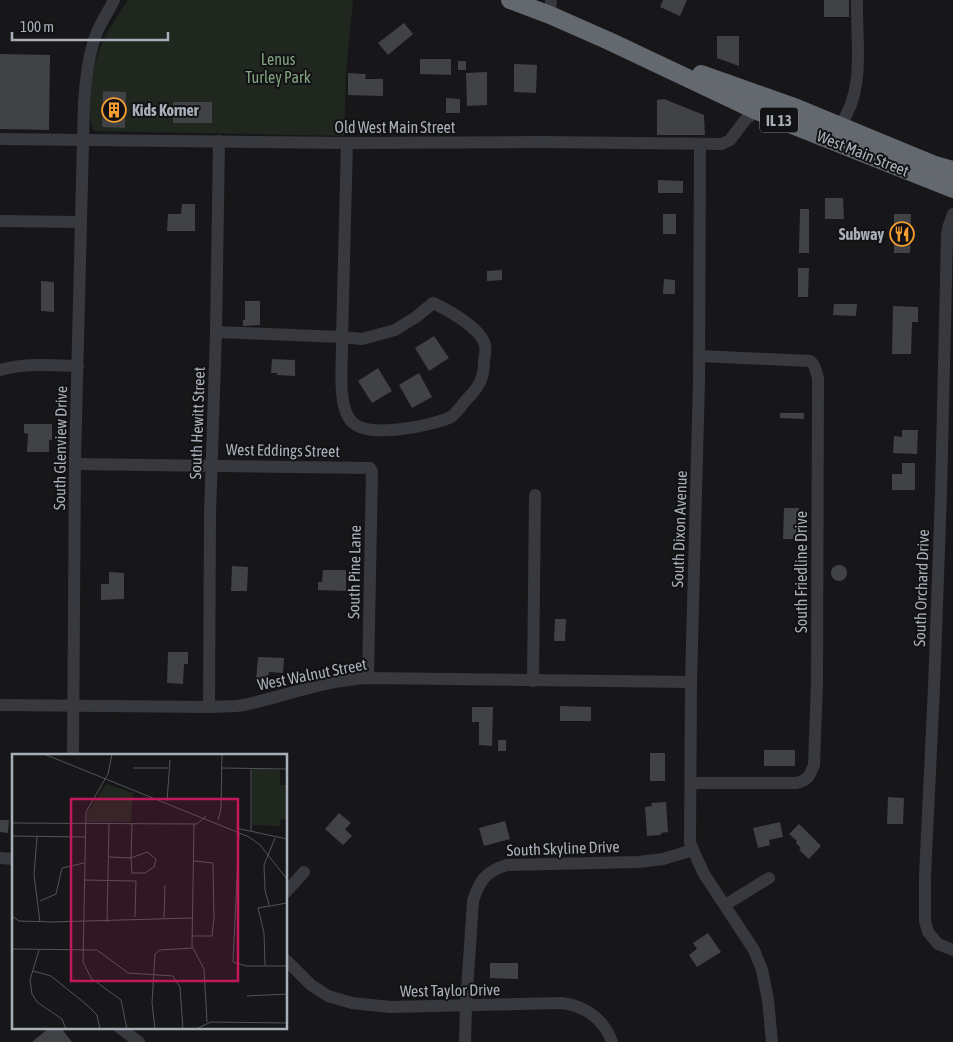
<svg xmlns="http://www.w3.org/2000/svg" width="953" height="1042" viewBox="0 0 953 1042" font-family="'Asap Condensed',sans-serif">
<rect width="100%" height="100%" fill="#171719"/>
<path fill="#1f271f" d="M128 0H353L346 73 344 136 94 131C89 121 90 113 90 101 91 58 104 35 128 0Z"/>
<g fill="#414246">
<polygon points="663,0 687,0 680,16 660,7"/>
<rect x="824" y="0" width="25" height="17"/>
<polygon points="404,23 413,34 388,55 378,43"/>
<polygon points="717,36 739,36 739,66 717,58"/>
<polygon points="0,54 50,55 49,130 0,129"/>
<polygon points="420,59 451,59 451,75 420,74"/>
<rect x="458" y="61" width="8" height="9"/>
<polygon points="514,64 537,65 536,93 514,92"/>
<polygon points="487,72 487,105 467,106 466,73"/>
<polygon points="348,73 366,74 365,79 383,79 383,96 348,95"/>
<polygon points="103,91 126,92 125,128 102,127"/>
<polygon points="446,98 460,99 460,113 446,113"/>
<polygon points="664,99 704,115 705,135 657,135 657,100"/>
<rect x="173" y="102" width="39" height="21"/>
<rect x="150" y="106" width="11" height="11"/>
<polygon points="658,180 683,181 683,193 658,193"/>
<polygon points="825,198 843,198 844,219 825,219"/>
<polygon points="182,204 195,204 195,231 167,231 168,214 181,214"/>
<polygon points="800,209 809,209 809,253 799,253"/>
<rect x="663" y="214" width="13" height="20"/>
<polygon points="894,214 911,214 910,253 894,253"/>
<polygon points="798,268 809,268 808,297 798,297"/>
<polygon points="502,270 502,280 487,281 487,271"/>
<polygon points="664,279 675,280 675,294 663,294"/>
<polygon points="41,281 54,282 54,312 41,311"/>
<polygon points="245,301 260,301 260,325 243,326 243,320 245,320"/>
<polygon points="834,304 857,304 856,316 833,315"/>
<polygon points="893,306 918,307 918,322 912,322 911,354 892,354"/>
<polygon points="434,336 449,358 429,371 415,348"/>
<polygon points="272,359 295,360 295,376 277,375 277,373 271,373"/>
<polygon points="378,368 392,391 372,403 358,381"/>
<polygon points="419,373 432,397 412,408 399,385"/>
<polygon points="780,413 804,413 804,419 780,418"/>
<polygon points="24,424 52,424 52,440 49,440 49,452 27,452 28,434 24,433"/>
<polygon points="902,430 918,430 917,454 893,453 894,436 902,437"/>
<polygon points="902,463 915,463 915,490 892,490 892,474 902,474"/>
<polygon points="784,508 799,508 799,539 783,539"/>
<circle cx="839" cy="573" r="8"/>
<polygon points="232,566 248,567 247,591 231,591"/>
<polygon points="323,570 346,570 346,591 318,590 318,582 322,582"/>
<polygon points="109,572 124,573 124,599 101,600 101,584 109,584"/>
<polygon points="555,619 566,619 565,641 554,641"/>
<polygon points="168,652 188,652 188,664 184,664 183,684 167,683"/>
<polygon points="258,657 284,658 283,673 269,672 268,681 256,681"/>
<polygon points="560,706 591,707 591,721 560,721"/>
<polygon points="472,707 493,707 492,746 479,745 479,722 472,722"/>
<rect x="498" y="740" width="8" height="11"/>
<rect x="764" y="750" width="31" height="16"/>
<rect x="650" y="753" width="15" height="28"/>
<polygon points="888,797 904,798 903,824 887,824"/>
<polygon points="666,802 668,832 661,833 661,835 647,836 645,807 652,806 651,803"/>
<polygon points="339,813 351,823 345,829 352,836 343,845 325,829"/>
<polygon points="0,820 9,820 8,833 0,832"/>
<polygon points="505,821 510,839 484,846 479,828"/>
<polygon points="780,822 783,837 769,840 770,845 758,848 753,828"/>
<polygon points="799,824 821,846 809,859 799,850 801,848 796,843 797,841 789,834"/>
<polygon points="708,933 721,952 697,967 689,955 697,949 693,943"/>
<polygon points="490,963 518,963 518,979 490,978"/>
<polygon points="49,1028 61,1028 72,1042 32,1042"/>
</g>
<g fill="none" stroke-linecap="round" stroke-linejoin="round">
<g stroke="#38393e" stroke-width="12">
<polyline points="550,15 551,0"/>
<path d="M840 125C866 90 856 41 857 0"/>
<polyline points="0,139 347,143 540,142 722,144 730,140 746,119 763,107"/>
<polyline points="700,144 699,380 691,682 690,843 704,874 754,950 762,970 768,1000 772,1042"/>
<polyline points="953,214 948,228 947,236 941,494 934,687 925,876 925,921 928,932 938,944 953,950"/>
<polyline points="0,221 80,222"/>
<path d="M433 303C448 310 481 328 485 345 486 350 485 356 484 361 484 376 480 386 469 397 463 403 457 413 451 417 431 426 369 439 352 422 336 406 343 359 342 337L362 339 395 330 416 317Z"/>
<polyline points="216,332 342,337 347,143"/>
<path d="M0 370C25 363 52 365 78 366"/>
<polyline points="75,464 370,468 372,471 368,678"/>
<polyline points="533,681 535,495"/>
<path d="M0 705 209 707C221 706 233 707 244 705 285 696 326 680 368 678L691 682"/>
<polyline points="209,707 210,514 216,332 219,141"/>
<path d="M73 756 75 461 84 102C86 78 88 55 97 32 102 21 109 10 114 0"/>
<path d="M692 783H796C808 781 810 775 814 765L817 682 818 378 814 365 810 361 699 356"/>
<polyline points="0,858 14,859"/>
<polyline points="286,892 304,872"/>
<polyline points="725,905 769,878"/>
<path d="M286 960 311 985 328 996 352 1003 390 1007 562 1003C585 1006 604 1019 612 1042"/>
<polyline points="120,1028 139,1042"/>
<path d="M465 1042 466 1005 473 901C479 881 486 871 507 865L638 862 663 859 693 850"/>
</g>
<g stroke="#64686f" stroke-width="18">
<polyline points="510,0 550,15 609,41 757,111 953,189"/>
<polyline points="701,74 797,108 935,165 953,170"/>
</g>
</g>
<defs>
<g id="building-ring" transform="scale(1.25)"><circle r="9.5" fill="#121214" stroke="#f69e32" stroke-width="1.5"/><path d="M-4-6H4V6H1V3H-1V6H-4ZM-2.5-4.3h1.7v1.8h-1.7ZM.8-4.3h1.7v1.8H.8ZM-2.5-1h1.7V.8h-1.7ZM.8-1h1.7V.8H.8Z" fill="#f69e32"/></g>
<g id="restaurant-ring" transform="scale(1.25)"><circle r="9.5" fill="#121214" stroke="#f69e32" stroke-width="1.5"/><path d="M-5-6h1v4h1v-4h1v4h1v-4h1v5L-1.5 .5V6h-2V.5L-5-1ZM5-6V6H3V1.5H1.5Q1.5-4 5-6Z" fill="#f69e32"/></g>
</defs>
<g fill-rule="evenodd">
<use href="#building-ring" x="114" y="110"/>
<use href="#restaurant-ring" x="902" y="234"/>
</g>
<g text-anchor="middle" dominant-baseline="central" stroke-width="4" stroke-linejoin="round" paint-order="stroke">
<rect fill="#121214" stroke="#7c8088" stroke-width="1" x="760" y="107.5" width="38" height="25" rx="4"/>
<g font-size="15" font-weight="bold" fill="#a9afb9">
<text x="779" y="120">IL 13</text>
</g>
<g font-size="16" fill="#81a47f" stroke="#121214">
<text x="278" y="59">Lenus<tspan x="278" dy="18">Turley Park</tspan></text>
</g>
<g font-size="16" font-weight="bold" fill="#a9afb9" stroke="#121214" text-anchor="start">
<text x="132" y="110">Kids Korner</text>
<text x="884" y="234" text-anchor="end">Subway</text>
</g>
<g font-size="16" fill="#a9afb9" stroke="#121214">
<text x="395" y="127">Old West Main Street</text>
<text transform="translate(863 153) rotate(22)">West Main Street</text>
<text transform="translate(197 423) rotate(-88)">South Hewitt Street</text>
<text transform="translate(60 448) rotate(-89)">South Glenview Drive</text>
<text transform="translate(283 450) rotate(1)">West Eddings Street</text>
<text transform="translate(679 529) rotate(-88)">South Dixon Avenue</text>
<text transform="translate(354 572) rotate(-89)">South Pine Lane</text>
<text transform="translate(801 572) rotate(-90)">South Friedline Drive</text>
<text transform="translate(921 588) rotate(-88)">South Orchard Drive</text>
<text transform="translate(312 674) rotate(-11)">West Walnut Street</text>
<text transform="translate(563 848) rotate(-2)">South Skyline Drive</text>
<text transform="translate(450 990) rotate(-1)">West Taylor Drive</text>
</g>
</g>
<g transform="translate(12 754)">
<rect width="275" height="275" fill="#171719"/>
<path d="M240 14 268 16V31H275V66L268 65V72L240 71ZM94 30 121 39 119 68H75V59Z" fill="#1f271f"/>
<path fill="none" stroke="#515459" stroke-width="1" d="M32 0 237 83 248 91 275 125M100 0 96 20 74 58 71 208 79 224 109 246 115 275M121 14H156M210 14 275 15M239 15V77M155 47 158 6M206 66 209 55 210 0M0 69 185 70 194 62M182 70 180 192 192 215 195 268M224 74 275 85M227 80 221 208 234 212H275M0 82 73 83M25 83 22 121 28 168M135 98 144 105 142 113 133 119H120L119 104ZM97 103 119 104 120 70M72 126 124 127 123 163M28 147 44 140 50 114 72 109M257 151 253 136 252 111 263 84M0 162 7 167 40 168 180 164M152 164 153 131M95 168 97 70M180 182H200L202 164 201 109 182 107M0 195 85 196 116 219 161 222 168 233 171 275M27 196 18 226 20 240 25 248 50 265 54 275M253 211 252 179 246 154 275 149M21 217 39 222 75 251 85 261 88 275M235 242 275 240M143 275 140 249 143 200 148 196 180 194M184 275 199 268 275 269"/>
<path fill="#c2185b" fill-opacity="0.15" stroke="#c2185b" stroke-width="2.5" d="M59 45H226V227H59Z"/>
<rect width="275" height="275" fill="none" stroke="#a9afb9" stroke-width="2.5"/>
</g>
<path d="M12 32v8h156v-8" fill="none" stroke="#a9afb9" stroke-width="2.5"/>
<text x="20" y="32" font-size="15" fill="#a9afb9" stroke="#121214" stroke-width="4" paint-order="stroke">100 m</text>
</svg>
